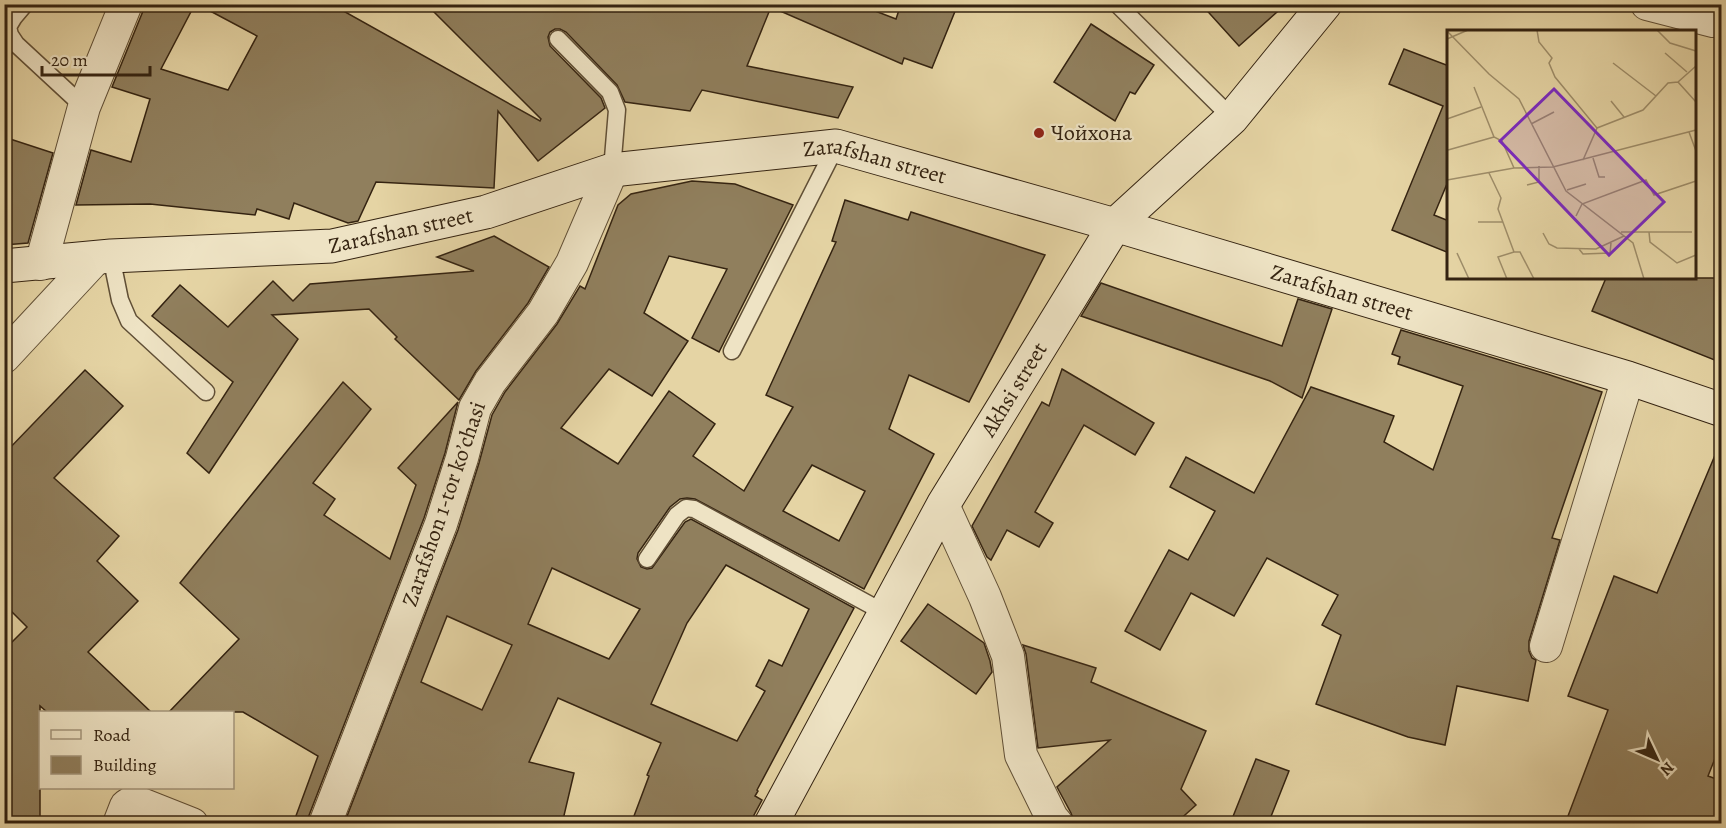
<svg xmlns="http://www.w3.org/2000/svg" width="1726" height="828" viewBox="0 0 1726 828" font-family="Alegreya,serif">
<rect width="100%" height="100%" fill="#e5d4a4"/>
<filter id="stains"><feTurbulence type="fractalNoise" baseFrequency=".00333" numOctaves="4"/><feColorMatrix values="0 0 0 0 .2 0 0 0 0 .09 0 0 0 0 .02 0 0 0 .5 -.17"/></filter>
<radialGradient id="worn" r=".72"><stop offset=".6" stop-color="#630" stop-opacity="0"/><stop offset="1" stop-color="#630" stop-opacity=".3"/></radialGradient>
<g fill="#907f5d" stroke="#342311" stroke-width="1.5" fill-rule="evenodd">
<polygon points="144,4 195,4 161,69 228,90 257,36 197,4 331,4 540,121 541,119 426,4 857,4 896,19 901,4 958,4 932,68 904,58 902,64 771,7 747,66 853,87 838,118 702,90 690,111 625,102 617,85 566,32 560,29 555,29 550,32 548,37 550,46 601,98 605,108 538,161 498,111 494,188 376,182 358,221 348,223 294,203 289,219 257,209 255,215 150,204 76,205 91,150 131,162 150,99 112,87 143,11"/>
<polygon points="1201,4 1286,4 1239,46"/>
<polygon points="1091,24 1154,65 1135,94 1130,92 1115,121 1054,82"/>
<polygon points="1404,49 1449,66 1449,179 1434,215 1449,221 1449,253 1392,230 1443,106 1389,84"/>
<polygon points="4,137 53,153 28,243 4,245"/>
<path d="M692 181 735 184 793 205 719 352 692 338 727 269 669 256 644 313 688 341 652 396 609 369 561 428 618 464 669 391 715 424 693 456 744 491 793 407 766 395 836 242 832 241 845 200 908 220 911 212 1045 255 969 402 909 375 889 429 934 454 864 589 695 499 687 498 680 499 670 507 638 553 637 559 641 567 647 569 652 568 685 522 691 519 854 608 757 790 758 791 755 796 762 800 754 815 752 824H631L649 776 647 775 661 743 558 698 529 762 574 773 562 824H344L458 530 479 463 492 415 505 392 557 324 580 286 585 289 618 205 631 194ZM812 465 865 491 839 541 783 511ZM726 565 809 609 782 666 769 660 756 686 765 691 737 741 651 704 687 623ZM552 568 640 609 609 659 528 624ZM447 616 512 645 482 710 421 682Z"/>
<polygon points="494,236 549,267 528,303 476,371 459,400 395,339 397,337 369,309 272,315 298,339 209,473 187,453 233,382 152,316 180,285 228,327 273,281 293,301 310,284 474,271 437,257"/>
<polygon points="1606,278 1722,278 1722,363 1592,311"/>
<polygon points="1101,283 1282,346 1298,299 1332,309 1302,398 1270,381 1081,316"/>
<polygon points="1401,330 1547,374 1602,392 1552,538 1560,540 1529,641 1529,651 1532,658 1536,660 1528,701 1457,686 1445,745 1408,737 1316,704 1341,635 1322,625 1338,595 1267,558 1234,616 1191,593 1160,650 1125,631 1169,550 1188,560 1215,511 1170,487 1186,457 1254,493 1311,387 1394,416 1384,442 1433,470 1463,386 1398,364 1400,357 1392,354"/>
<polygon points="1062,369 1154,423 1135,455 1084,425 1035,512 1053,523 1039,547 1007,530 991,560 987,557 972,526 1042,402 1049,406"/>
<polygon points="85,370 123,406 54,478 119,536 97,561 138,601 88,652 151,712 47,712 40,706 40,824 19,824 4,810 4,650 27,627 4,604 4,454"/>
<polygon points="343,382 371,409 313,483 335,499 324,515 390,559 416,485 398,468 458,402 445,453 424,518 308,818 307,824 293,824 318,756 243,712 169,712 239,639 180,583"/>
<polygon points="1721,441 1722,741 1708,776 1722,781 1722,802 1713,824 1565,824 1608,710 1568,696 1614,576 1657,593"/>
<polygon points="928,604 984,643 990,661 992,672 976,694 901,641"/>
<polygon points="1023,645 1096,668 1091,682 1206,731 1181,789 1196,805 1175,824 1075,824 1071,813 1057,787 1110,740 1038,748 1026,654"/>
<polygon points="1256,759 1289,771 1268,824 1230,824"/>
</g>
<g fill="none" stroke-linecap="round" stroke-linejoin="round">
<g stroke="#604f36" stroke-width="19">
<g id="lane">
<polyline points="25,4 14,17 8,27 10,35 16,44 84,107"/>
<polyline points="1117,4 1232,118"/>
<polyline points="558,39 610,92 617,110 612,170"/>
<polyline points="111,256 120,300 129,321 206,392"/>
<polyline points="732,351 836,146"/>
<polyline points="647,559 677,515 686,508 694,509 885,613"/>
</g>
</g>
<g stroke="#604f36" stroke-width="34">
<g id="street">
<polyline points="1647,4 1713,21 1722,17"/>
<polyline points="41,264 84,107 126,4"/>
<polyline points="4,357 96,258"/>
<polyline points="943,505 985,597 1008,656 1021,755 1052,818 1057,824"/>
<polyline points="1546,646 1628,378"/>
<polyline points="119,824 126,806 132,802 139,803 192,824"/>
<polyline points="325,824 441,524 462,458 475,408 490,382 543,313 572,263 612,170"/>
</g>
</g>
<g stroke="#342311" stroke-width="35">
<g id="secondary">
<path id="s1" d="M4 266 111 256 332 246 486 212 612 170 836 146 1115 225 1628 378 1722 410"/>
<path id="s2" d="M771 824 943 505 1115 225 1232 118 1325 4"/>
</g>
</g>
<use href="#lane" stroke="#eee3c4" stroke-width="16"/>
<use href="#street" stroke="#eee3c4" stroke-width="32"/>
<use href="#secondary" stroke="#eee3c4" stroke-width="33"/>
</g>
<circle fill="#8f2418" stroke="#eee3c4" stroke-width="2" cx="1039" cy="133" r="6"/>
<g text-anchor="middle" dominant-baseline="central" stroke-width="4.5" stroke-linejoin="round" paint-order="stroke">
<g font-size="22" fill="#342311" stroke="#eee3c4" text-anchor="start">
<text x="1051" y="133">Чойхона</text>
</g>
<g font-size="22" fill="#342311" stroke="#eee3c4">
<text stroke="none"><textPath href="#s1" startOffset="885">Zarafshan street</textPath></text>
<text stroke="none"><textPath href="#s1" startOffset="399">Zarafshan street</textPath></text>
<text stroke="none"><textPath href="#s1" startOffset="1371">Zarafshan street</textPath></text>
<text stroke="none"><textPath href="#s2" startOffset="498">Akhsi street</textPath></text>
<text transform="translate(444 504) rotate(-71)">Zarafshon 1-tor koʼchasi</text>
</g>
</g>
<g transform="translate(1447 30)">
<rect width="249" height="249" fill="#e5d4a4"/>
<path fill="none" stroke="#9e8d69" stroke-width="1.5" d="M90 0 92 12 105 28 102 33 108 47 150 98 136 130M210 0 223 13 249 21M0 1 42 44 72 69 119 161 186 213 197 249M0 9 21 0M218 23 240 42M166 33 209 66M249 36 231 52 249 72M27 57 47 107 55 111 67 138M164 71 177 87M0 89 34 77M84 94 107 82M150 98 196 80 221 53 231 52M242 102 249 121M1 120 47 107M146 128 152 147H158M42 143 54 168 51 179 67 222H73L87 249M0 150 67 138 106 137 249 100M80 155 92 152V136M120 160 139 154M129 186 135 174 199 150 207 165 249 151M31 192H56M174 202H245M202 202 203 212 230 233 249 225M96 203 102 214 110 218 149 219 177 206M132 219 136 224 163 223 164 213M10 223 22 249M60 249 51 227 67 222"/>
<path fill="#7b2cbf" fill-opacity="0.15" stroke="#7b2cbf" stroke-width="3" d="M107 59 217 172 162 225 53 111Z"/>
<rect width="249" height="249" fill="none" stroke="#342311" stroke-width="3"/>
</g>
<rect width="1726" height="828" fill="none" stroke="#e5d4a4" stroke-width="24"/>
<rect x="6" y="6" width="1714" height="816" fill="none" stroke="#342311" stroke-width="3"/>
<rect x="12" y="12" width="1702" height="804" fill="none" stroke="#342311" stroke-width="1.5"/>
<rect x="39" y="711" width="195" height="78" fill="#eee3c4" stroke="#a4967c" stroke-width="1.5"/>
<rect x="51" y="730" width="30" height="9" fill="#eee3c4" stroke="#a4967c" stroke-width="1.5"/>
<text x="93" y="741" font-size="18" fill="#342311">Road</text>
<rect x="51" y="756" width="30" height="18" fill="#907f5d" stroke="#a4967c" stroke-width="1.5"/>
<text x="93" y="771" font-size="18" fill="#342311">Building</text>
<g transform="translate(1657 759) rotate(134)" stroke="#eee3c4" stroke-width="4.5" paint-order="stroke">
<path d="M0-4.5L10 22L0 15L-10 22Z" fill="#342311"/>
<text y="-9" font-size="16" font-weight="bold" text-anchor="middle" fill="#342311">N</text>
</g>
<path d="M42 66v9h108v-9" fill="none" stroke="#342311" stroke-width="3"/>
<text x="51" y="66" font-size="18" fill="#342311" stroke="#eee3c4" stroke-width="4.5" paint-order="stroke">20 m</text>
<rect width="100%" height="100%" filter="url(#stains)"/>
<rect width="100%" height="100%" fill="url(#worn)"/>
</svg>
